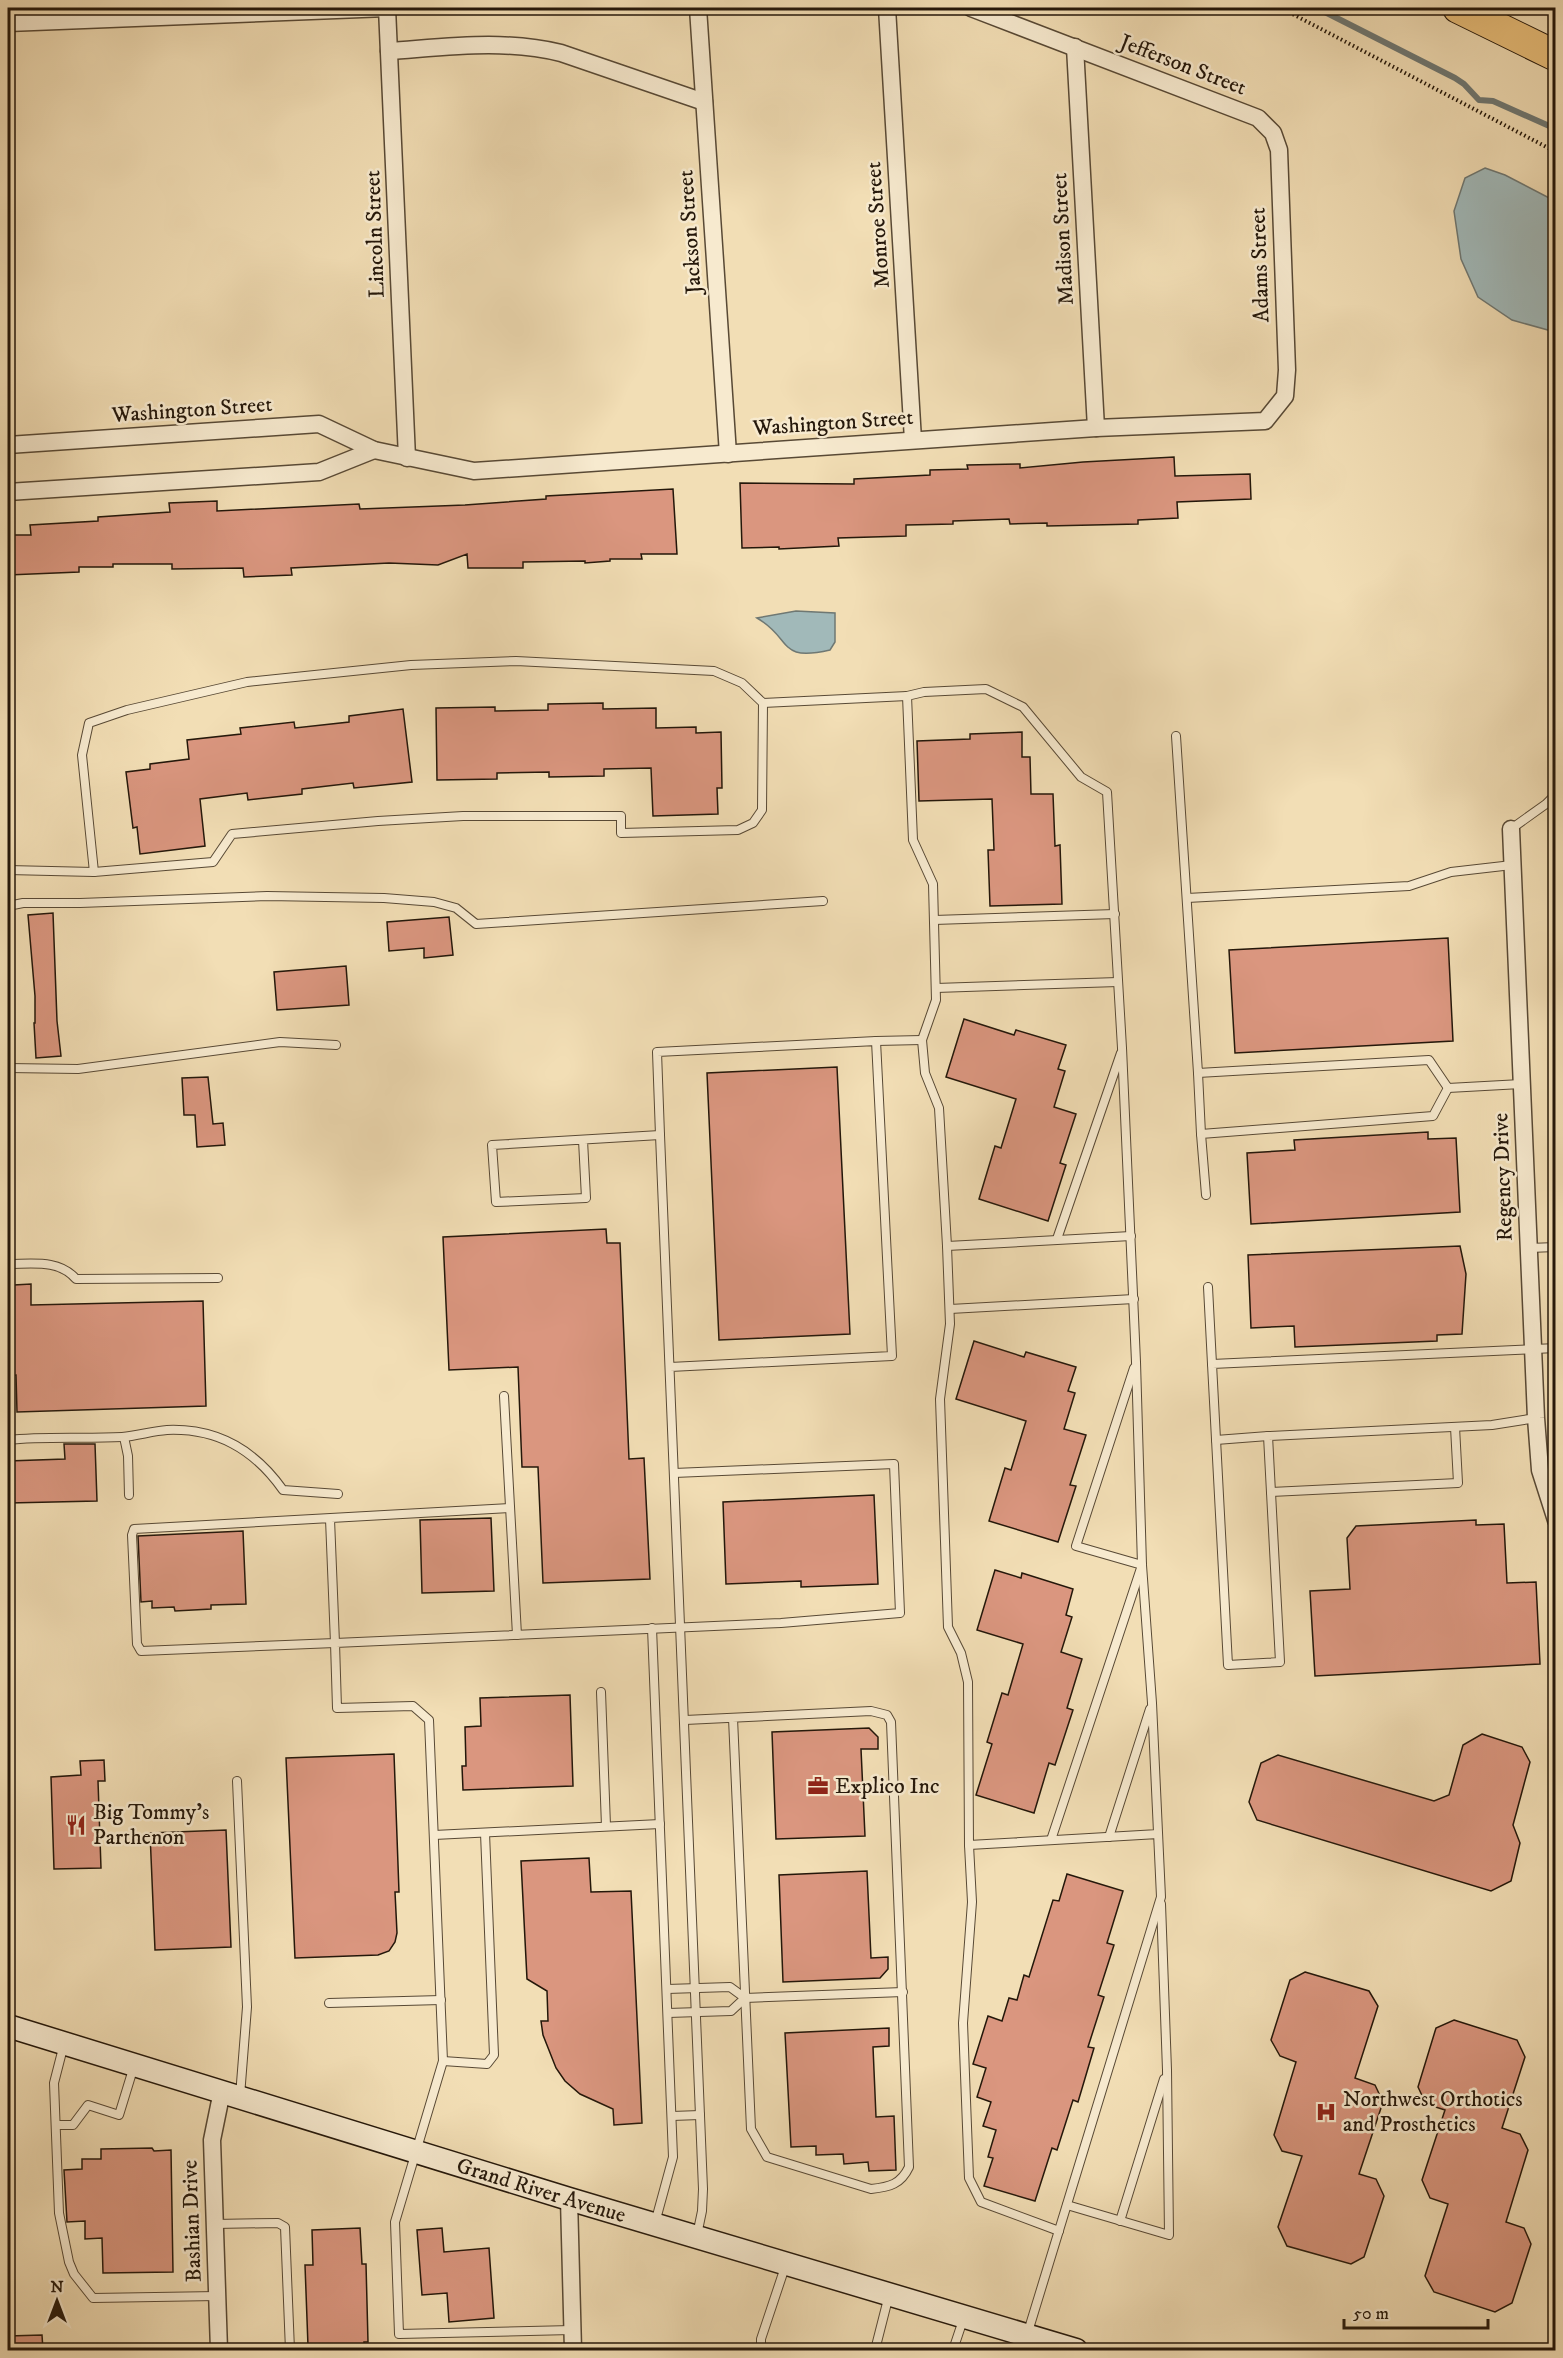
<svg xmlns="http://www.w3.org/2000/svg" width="1563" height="2358" viewBox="0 0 1563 2358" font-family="'IM FELL DW Pica',serif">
<rect width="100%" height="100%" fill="#f2deb5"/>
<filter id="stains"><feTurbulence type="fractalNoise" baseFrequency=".00333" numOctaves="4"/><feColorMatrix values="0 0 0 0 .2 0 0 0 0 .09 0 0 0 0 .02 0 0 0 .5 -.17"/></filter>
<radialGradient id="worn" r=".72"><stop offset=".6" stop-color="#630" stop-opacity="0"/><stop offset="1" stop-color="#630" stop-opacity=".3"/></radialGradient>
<g fill="#a1b9b9" stroke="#6f7873" stroke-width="1.5">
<polygon points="1485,168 1505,175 1555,201 1555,332 1512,320 1478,297 1461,259 1454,211 1465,178"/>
<path d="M796 611 835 613V642L830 650C777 662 793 639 757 618Z"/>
</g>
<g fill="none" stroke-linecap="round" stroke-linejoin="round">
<polyline stroke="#6f7873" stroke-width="6" points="1317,8 1455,78 1464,84 1479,100 1493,101 1556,129"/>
</g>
<g fill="#da967f" stroke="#24170a" stroke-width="1.5">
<polygon points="1174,457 1175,476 1250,474 1251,499 1177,502 1178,518 1138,520 1138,524 1047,526 1047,523 1010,524 1009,519 953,521 953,524 906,525 906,536 838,538 839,546 779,549 779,547 742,548 740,483 854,484 854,479 930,475 930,470 968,469 967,465 1020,464 1020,468 1083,462"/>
<polygon points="673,489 677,554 641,554 642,559 610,559 610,561 585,563 585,561 523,562 523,568 468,568 467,554 438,565 389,563 291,568 292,575 244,577 243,568 172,569 172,564 113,564 113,567 79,567 79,572 8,575 8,535 31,535 30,525 98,521 98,517 170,512 169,503 217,501 217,511 359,504 360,509 465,505 546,499 546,496"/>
<polygon points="603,703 603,709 656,708 656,728 696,727 696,733 721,732 722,788 717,788 718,814 653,816 651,768 604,769 604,776 549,777 549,772 497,773 497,779 437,780 436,708 495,707 495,711 548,710 548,704"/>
<polygon points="403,709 412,782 354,788 353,783 302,789 302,794 248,800 247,793 200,799 205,846 140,854 137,827 133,828 126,772 150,769 150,764 189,759 187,740 241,734 240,728 294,722 295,728 349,722 349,716"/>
<polygon points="1022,732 1022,757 1030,757 1031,794 1053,794 1055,846 1060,845 1062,904 990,906 988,850 994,850 992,799 919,801 917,741 970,739 970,734"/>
<polygon points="53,913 57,1021 61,1056 36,1058 34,1023 35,1023 35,996 28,915"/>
<polygon points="449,917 453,955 424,958 424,948 389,951 387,922"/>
<polygon points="1448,938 1453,1041 1235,1053 1229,950"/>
<polygon points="346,966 349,1005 277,1010 274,972"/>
<polygon points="964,1019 1014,1035 1016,1030 1066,1045 1058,1069 1065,1071 1054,1107 1076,1114 1060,1163 1066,1165 1048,1221 979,1199 995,1146 1001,1148 1016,1099 946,1077"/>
<polygon points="837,1067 850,1334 719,1340 707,1073"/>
<polygon points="208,1077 213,1124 223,1123 225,1145 197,1147 195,1115 184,1115 182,1078"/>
<polygon points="1428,1132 1428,1139 1456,1138 1460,1212 1251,1224 1247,1153 1295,1150 1294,1140"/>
<polygon points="606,1229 607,1243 620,1243 629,1459 644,1458 650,1579 543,1583 538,1467 522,1467 518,1367 449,1370 443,1237"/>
<polygon points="1460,1246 1466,1274 1462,1334 1437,1335 1437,1341 1295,1347 1294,1326 1251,1328 1248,1255"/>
<polygon points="31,1284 31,1305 203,1301 206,1406 17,1412 16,1375 8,1376 8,1291 14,1291 14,1285"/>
<polygon points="974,1341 1024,1357 1026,1352 1076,1367 1068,1391 1075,1393 1064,1429 1086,1435 1070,1485 1076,1486 1058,1542 989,1521 1005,1468 1011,1470 1026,1421 956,1399"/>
<polygon points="64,1444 95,1444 97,1501 9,1503 8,1461 65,1459"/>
<polygon points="874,1495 878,1584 801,1587 801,1581 726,1584 723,1502"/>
<polygon points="491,1518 494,1591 422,1593 420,1520"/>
<polygon points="1476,1520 1476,1525 1504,1524 1507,1583 1536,1582 1540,1664 1315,1676 1310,1591 1350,1589 1347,1538 1356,1526"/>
<polygon points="243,1531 246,1604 211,1605 211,1609 175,1611 174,1607 152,1608 152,1601 141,1602 138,1536"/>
<polygon points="995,1570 1021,1578 1022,1573 1073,1589 1066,1615 1072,1617 1061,1652 1082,1659 1067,1708 1073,1710 1055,1765 1049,1763 1034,1813 976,1795 992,1744 987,1742 1002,1693 1008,1695 1023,1644 977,1630"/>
<polygon points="570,1695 573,1786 463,1790 462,1766 466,1766 465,1727 481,1726 480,1698"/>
<polygon points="869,1728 878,1737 878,1749 861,1749 865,1836 776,1839 772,1732"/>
<polygon points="1482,1734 1522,1747 1530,1762 1513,1825 1520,1843 1511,1881 1491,1891 1257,1820 1249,1802 1261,1763 1278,1755 1434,1801 1449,1795 1463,1745"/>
<polygon points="394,1754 399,1892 395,1892 397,1933 395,1942 389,1951 378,1955 295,1958 286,1758"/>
<polygon points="104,1760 105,1781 98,1781 101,1868 54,1869 51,1777 81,1775 80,1761"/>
<polygon points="226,1830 231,1947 155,1950 150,1833"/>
<polygon points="589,1858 591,1892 631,1891 642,2123 614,2125 613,2109 580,2094 565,2081 556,2068 543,2035 541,2021 548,2021 547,1991 527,1979 521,1861"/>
<polygon points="867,1871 871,1958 888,1957 888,1969 880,1978 783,1982 779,1875"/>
<polygon points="1067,1874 1123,1891 1107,1943 1114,1945 1098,1995 1104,1997 1088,2047 1094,2048 1078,2102 1073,2100 1057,2150 1052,2148 1035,2201 984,2186 993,2158 988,2157 996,2130 983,2126 991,2102 977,2097 986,2068 973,2064 988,2016 1002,2021 1009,1998 1017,2000 1024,1975 1029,1977 1053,1900 1059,1901"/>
<polygon points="1305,1972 1369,1991 1378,2006 1355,2078 1375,2085 1383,2102 1359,2174 1376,2179 1384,2196 1364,2257 1351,2264 1287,2246 1278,2227 1302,2156 1282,2151 1274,2135 1296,2062 1280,2056 1271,2040 1290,1980"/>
<polygon points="1454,2020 1517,2040 1525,2057 1502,2128 1520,2134 1528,2150 1506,2222 1524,2228 1531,2244 1512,2303 1495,2312 1434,2292 1425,2276 1448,2204 1430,2198 1422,2180 1445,2110 1426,2104 1418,2087 1436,2028"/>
<polygon points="889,2028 889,2046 873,2047 876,2117 894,2116 896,2170 869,2171 868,2162 844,2164 843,2154 816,2155 816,2146 791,2147 785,2033"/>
<polygon points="152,2148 154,2151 171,2150 173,2272 103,2273 102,2238 85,2239 85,2221 67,2222 64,2170 82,2169 82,2159 101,2159 101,2149"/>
<polygon points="360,2228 362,2264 366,2264 368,2342 364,2342 364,2350 318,2350 318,2345 308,2346 305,2265 313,2265 312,2230"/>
<polygon points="442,2228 444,2252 489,2248 494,2318 449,2322 447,2293 422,2295 417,2230"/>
<polygon points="42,2335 43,2350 8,2350 8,2336"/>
</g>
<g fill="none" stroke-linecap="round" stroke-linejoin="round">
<g stroke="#584935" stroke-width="10">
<g id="lane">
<polyline points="1176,736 1198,1073 1429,1060 1448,1088 1521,1084"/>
<polyline points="1511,829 1546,804 1556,794"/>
<polyline points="8,870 94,872 82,755 89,723 127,710 247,682 411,665 516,661 714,671 742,683 763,703 907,696"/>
<polyline points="94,872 213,862 232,834 378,821 463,816 621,816 621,833 738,830 753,823 762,810 763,703"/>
<polyline points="1187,898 1409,886 1451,872 1512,865"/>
<polyline points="8,906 23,903 80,903 267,896 384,898 434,902 456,908 476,924 823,901"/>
<polyline points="934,920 1115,914"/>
<polyline points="936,988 1118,982"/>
<polyline points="876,1041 922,1040"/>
<polyline points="8,1068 78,1069 280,1042 336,1045"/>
<polyline points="1198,1073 1201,1134"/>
<polyline points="583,1140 586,1198 496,1202 492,1145 660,1135"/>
<polyline points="1206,1195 1201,1134 1433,1116 1448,1088"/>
<polyline points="1057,1239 1121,1053"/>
<polyline points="947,1246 1131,1236"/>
<polyline points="1529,1248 1556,1247"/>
<path d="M8 1264C32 1264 59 1259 76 1279L218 1278"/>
<polyline points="1208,1287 1212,1364"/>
<polyline points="950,1309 1134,1299"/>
<polyline points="670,1367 892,1356 876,1041 657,1052 660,1135 703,2189 702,2211 697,2235"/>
<polyline points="504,1396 517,1635"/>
<polyline points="1536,1418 1492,1425 1268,1436 1280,1662 1228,1665 1212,1364 1556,1348"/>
<polyline points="124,1437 128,1456 129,1495"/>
<path d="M8 1440C45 1436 84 1439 122 1437 137 1436 152 1431 167 1430 217 1428 254 1449 283 1490L338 1494"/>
<polyline points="1216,1440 1268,1436"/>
<polyline points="1271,1492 1458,1483 1455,1427"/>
<polyline points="330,1519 335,1643 141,1651 137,1644 132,1535 134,1529 510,1508"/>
<polyline points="652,1628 673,2157 655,2223"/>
<polyline points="601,1692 606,1826"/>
<path d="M685 1720 871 1711 887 1715 891 1722 909 2167C901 2184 890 2187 871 2189L767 2157 751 2129 733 1718"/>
<polyline points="237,1781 247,2007 240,2096"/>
<polyline points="434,1835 660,1824"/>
<polyline points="1109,1837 1150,1709"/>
<polyline points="1051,1840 1142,1565 1076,1546 1134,1368"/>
<polyline points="969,1845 972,1902 963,2023 969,2178 981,2202 1059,2231"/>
<polyline points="667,1989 730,1987 745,1998 903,1992"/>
<polyline points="329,2003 441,2000"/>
<polyline points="668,2013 731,2011 745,1998"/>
<polyline points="64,2044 54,2083 59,2213 69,2262 74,2274 93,2298 217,2296"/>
<polyline points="443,2061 487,2064 494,2055 485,1833"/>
<polyline points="672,2116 700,2115"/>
<polyline points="56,2125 73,2125 88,2105 119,2115 134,2066"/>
<polyline points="1067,2205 1169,2235 1167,2070 1161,1904"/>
<polyline points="1120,2221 1164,2079"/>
<polyline points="214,2224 278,2223 285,2227 290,2350"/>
<polyline points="572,2330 399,2334 395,2222 443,2061 429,1720 413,1706 337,1708 335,1643 781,1623 900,1613 894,1464 674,1473"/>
<polyline points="1027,2335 1161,1897 1152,1703 1142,1565 1136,1362 1122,1048 1107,792 1081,777 1023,707 986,689 924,692 907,696 913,840 933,884 936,1000 922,1040 925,1073 939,1108 947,1246 950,1324 940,1399 948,1627 961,1653 968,1682 969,1845 1158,1834"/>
<polyline points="761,2350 761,2339 786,2264"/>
<polyline points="875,2350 889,2295"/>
<polyline points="953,2350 964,2317"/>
</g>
</g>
<g stroke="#584935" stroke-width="19">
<g id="street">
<polyline points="387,8 407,458"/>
<polyline points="698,8 728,454"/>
<polyline points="887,8 913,440"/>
<polyline points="8,23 387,8"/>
<polyline points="1075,47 1096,428"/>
<path d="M389 51C447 47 504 39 561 53L704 102"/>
<polyline points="8,445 319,424 374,450 474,471 1096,428 1265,421 1285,396 1287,370 1279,150 1273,133 1258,118 971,8"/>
<polyline points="8,492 319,472 374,450"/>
<polyline points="1511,829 1536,1418 1540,1470 1556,1520"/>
<polyline points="569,2199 573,2350"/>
<polyline points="219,2350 212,2140 222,2091"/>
</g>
</g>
<g stroke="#24170a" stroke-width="25">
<g id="secondary">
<path id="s1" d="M8 2026 569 2199 1076 2350"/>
</g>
</g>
<g stroke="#24170a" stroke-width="32">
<polyline id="highway" points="1458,8 1556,56"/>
</g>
<polyline stroke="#24170a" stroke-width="4" stroke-dasharray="1.5 3" stroke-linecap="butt" points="1281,8 1556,152"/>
<use href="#lane" stroke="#f7eacf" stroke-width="8"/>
<use href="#street" stroke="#f7eacf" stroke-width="16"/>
<use href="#secondary" stroke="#f7eacf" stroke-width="22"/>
<use href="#highway" stroke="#e9bf7a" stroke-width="30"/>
</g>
<defs>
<g id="office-bare" transform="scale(1.62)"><path d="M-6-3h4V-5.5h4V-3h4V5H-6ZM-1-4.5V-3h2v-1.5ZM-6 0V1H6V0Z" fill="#8f2418" stroke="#f7eacf" stroke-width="2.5" paint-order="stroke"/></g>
<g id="restaurant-bare" transform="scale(1.62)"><path d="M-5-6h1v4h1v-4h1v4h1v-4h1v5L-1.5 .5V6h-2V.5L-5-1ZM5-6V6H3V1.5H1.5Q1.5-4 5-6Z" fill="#8f2418" stroke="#f7eacf" stroke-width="2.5" paint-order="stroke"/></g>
<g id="hospital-bare" transform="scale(1.62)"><path d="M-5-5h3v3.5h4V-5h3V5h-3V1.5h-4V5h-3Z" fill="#8f2418" stroke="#f7eacf" stroke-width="2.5" paint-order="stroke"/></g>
</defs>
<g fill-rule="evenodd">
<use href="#office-bare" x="818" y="1786"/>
<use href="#restaurant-bare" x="76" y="1825"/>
<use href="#hospital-bare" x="1326" y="2112"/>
</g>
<g text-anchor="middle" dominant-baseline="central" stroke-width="5" stroke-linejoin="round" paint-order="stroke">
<g font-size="22" fill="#24170a" stroke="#f7eacf">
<text transform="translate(1183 65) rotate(21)">Jefferson Street</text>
<text transform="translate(878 225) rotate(-94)">Monroe Street</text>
<text transform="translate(690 232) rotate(-94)">Jackson Street</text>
<text transform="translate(375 234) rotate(-92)">Lincoln Street</text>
<text transform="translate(1063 239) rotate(-93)">Madison Street</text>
<text transform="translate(1260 265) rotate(-92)">Adams Street</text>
<text transform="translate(192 410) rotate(-4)">Washington Street</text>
<text transform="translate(833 423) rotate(-4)">Washington Street</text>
<text transform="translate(1503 1177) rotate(-92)">Regency Drive</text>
<text stroke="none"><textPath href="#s1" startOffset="558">Grand River Avenue</textPath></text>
<text transform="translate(192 2221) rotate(-92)">Bashian Drive</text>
</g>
<g font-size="22" fill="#24170a" stroke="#f7eacf" text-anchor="start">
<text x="835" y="1786">Explico Inc</text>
<text x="93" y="1812">Big Tommy’s<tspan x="93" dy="25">Parthenon</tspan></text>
<text x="1343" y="2099">Northwest Orthotics<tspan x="1343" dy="25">and Prosthetics</tspan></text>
</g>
</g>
<rect width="1563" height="2358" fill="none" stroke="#f2deb5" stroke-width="30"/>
<rect x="9" y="9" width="1545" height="2340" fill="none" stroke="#24170a" stroke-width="3"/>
<rect x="15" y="15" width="1533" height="2328" fill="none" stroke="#24170a" stroke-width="1.5"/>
<g transform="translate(57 2301)" stroke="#f7eacf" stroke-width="4.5" paint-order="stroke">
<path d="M0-4.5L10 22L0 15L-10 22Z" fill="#24170a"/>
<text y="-9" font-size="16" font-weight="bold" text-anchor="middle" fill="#24170a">N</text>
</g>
<path d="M1344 2319v9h144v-9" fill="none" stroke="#24170a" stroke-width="3"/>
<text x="1353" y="2319" font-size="18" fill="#24170a" stroke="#f7eacf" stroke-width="4.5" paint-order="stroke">50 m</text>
<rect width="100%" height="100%" filter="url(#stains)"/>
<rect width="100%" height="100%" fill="url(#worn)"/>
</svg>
